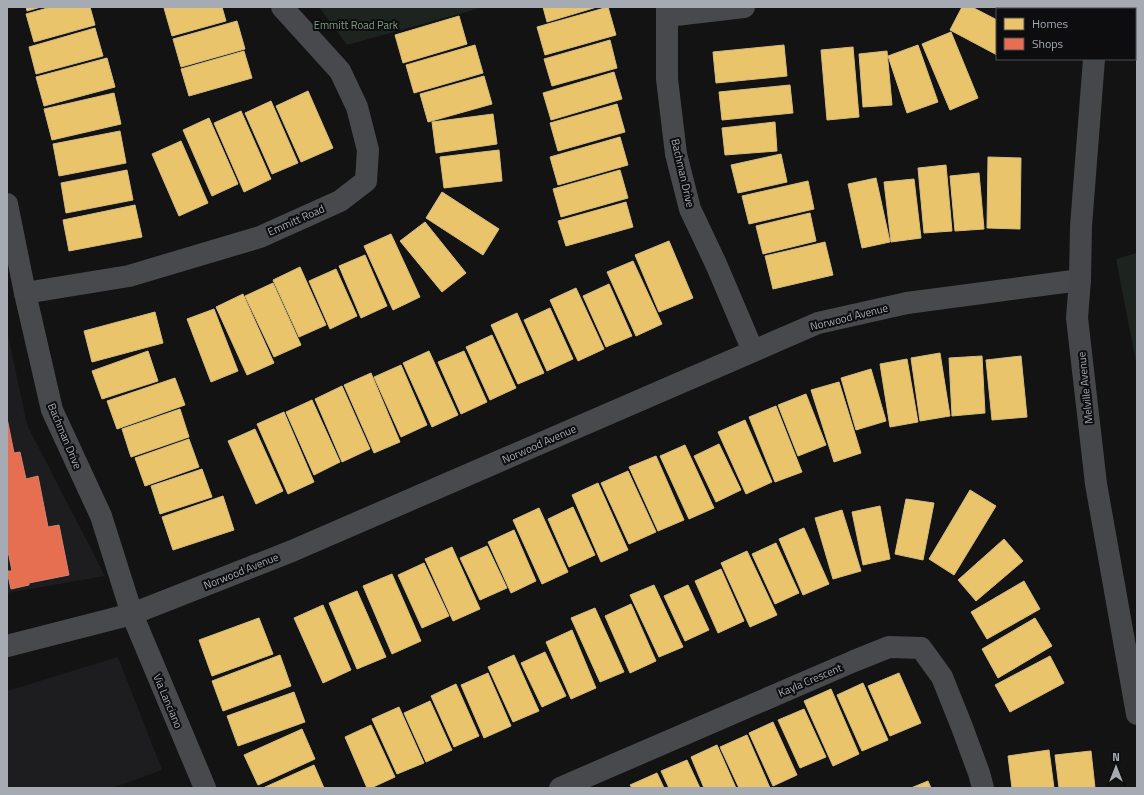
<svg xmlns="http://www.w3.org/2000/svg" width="1144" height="795" viewBox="0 0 1144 795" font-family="'Titillium Web',sans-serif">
<rect width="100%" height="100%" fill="#131313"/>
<g fill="#1d1d1f">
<polygon points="7,330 27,425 105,576 7,593"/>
<polygon points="118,657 162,770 112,788 7,788 7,691"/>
</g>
<g fill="#1d231e">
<polygon points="319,7 484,7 347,45"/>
<polygon points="1137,253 1137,367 1116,259"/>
</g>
<g fill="#e9c46a" stroke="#d5bc80">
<polygon points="26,7 41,7 27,11"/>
<polygon points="51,7 90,7 95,25 34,42 26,14"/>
<polygon points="166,7 222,7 226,21 172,36 164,8"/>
<polygon points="543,7 597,7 547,22"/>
<polygon points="608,7 616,35 545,55 537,27"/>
<polygon points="962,7 972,7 997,20 997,55 950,30"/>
<polygon points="998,7 1022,7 1022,9"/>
<polygon points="459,16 467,44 403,63 395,35"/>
<polygon points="237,21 245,49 181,67 173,39"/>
<polygon points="95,28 103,56 36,74 29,47"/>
<polygon points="951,32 978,98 950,110 922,44"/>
<polygon points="610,40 617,68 552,86 544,59"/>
<polygon points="475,45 483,73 414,93 406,65"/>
<polygon points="784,45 787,76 716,83 713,52"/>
<polygon points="918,45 938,102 907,113 888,56"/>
<polygon points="853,47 859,117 827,120 821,50"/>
<polygon points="244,51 252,78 189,96 181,69"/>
<polygon points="887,51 892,105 863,107 859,54"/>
<polygon points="107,58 115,87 44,106 36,77"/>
<polygon points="614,72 622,99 551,120 543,93"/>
<polygon points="484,76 492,104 428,122 420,94"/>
<polygon points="790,85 793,113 722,120 719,92"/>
<polygon points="308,91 333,148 301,162 276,106"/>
<polygon points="114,93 121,124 52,140 44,109"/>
<polygon points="271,101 298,163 272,174 245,113"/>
<polygon points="617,104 625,132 558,151 550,123"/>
<polygon points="241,111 271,179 244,192 214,123"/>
<polygon points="493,114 497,144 436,153 432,122"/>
<polygon points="209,118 238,184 212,196 183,130"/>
<polygon points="775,122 777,151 725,155 722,128"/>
<polygon points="120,131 126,163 59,176 53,144"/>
<polygon points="620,137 628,165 558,185 550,157"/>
<polygon points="181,141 208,203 179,216 152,154"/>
<polygon points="499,150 502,181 444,188 440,157"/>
<polygon points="781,154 787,182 738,193 731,165"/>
<polygon points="988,157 1021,158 1020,229 987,228"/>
<polygon points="946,165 952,231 924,233 918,168"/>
<polygon points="127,170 133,200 66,213 61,183"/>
<polygon points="620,170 628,198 561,217 553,189"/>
<polygon points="979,173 984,229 955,231 950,176"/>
<polygon points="876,178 890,242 862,248 848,184"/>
<polygon points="914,179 921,238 891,242 884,182"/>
<polygon points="808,181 814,209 749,224 742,196"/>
<polygon points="442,192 499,229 483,255 426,218"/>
<polygon points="626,202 633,227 566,246 558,221"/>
<polygon points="135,205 142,237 69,251 63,220"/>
<polygon points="810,213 816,241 763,254 756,226"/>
<polygon points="425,222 466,273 442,292 400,241"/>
<polygon points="391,234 420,297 393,310 364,246"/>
<polygon points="669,241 693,298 659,312 635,255"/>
<polygon points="825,242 833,275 773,289 765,256"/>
<polygon points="365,255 387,306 361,318 339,266"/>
<polygon points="633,261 662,324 636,336 607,272"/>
<polygon points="300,267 326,325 299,337 273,280"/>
<polygon points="336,269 357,316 330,329 309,281"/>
<polygon points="273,283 301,345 274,357 245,296"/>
<polygon points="609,284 632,336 606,347 583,296"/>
<polygon points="576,288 604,349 578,361 550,300"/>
<polygon points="243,294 274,363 247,375 216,307"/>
<polygon points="550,308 573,359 547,371 524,320"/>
<polygon points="214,309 238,371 211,382 187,319"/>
<polygon points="155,312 163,343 92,362 84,331"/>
<polygon points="517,313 544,373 518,384 491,325"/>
<polygon points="492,335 516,388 490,400 466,347"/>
<polygon points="148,351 158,381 102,399 92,371"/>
<polygon points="429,351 458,415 432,427 403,363"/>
<polygon points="464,351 487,402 461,414 438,362"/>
<polygon points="940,353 950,416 920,421 911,358"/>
<polygon points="982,356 985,413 952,416 949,358"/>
<polygon points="1021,356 1027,417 992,420 986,360"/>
<polygon points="907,359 918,422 890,427 880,364"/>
<polygon points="401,365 427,425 401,437 374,377"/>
<polygon points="871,369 886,421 856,430 841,378"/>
<polygon points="371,373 400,442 374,453 344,385"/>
<polygon points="175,378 185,405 117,429 107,401"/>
<polygon points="839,382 861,453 834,462 811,390"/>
<polygon points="342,386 370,449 342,462 315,399"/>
<polygon points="806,394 826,445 798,456 778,405"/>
<polygon points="312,400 340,462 314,475 286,412"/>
<polygon points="776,406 802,472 775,482 749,417"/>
<polygon points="180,409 189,437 131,457 122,429"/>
<polygon points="284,412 314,482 288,494 257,424"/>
<polygon points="745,420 772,482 746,494 718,432"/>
<polygon points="255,429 283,491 256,504 228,441"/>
<polygon points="189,439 199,467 145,486 135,458"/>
<polygon points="719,444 741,490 716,502 694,456"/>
<polygon points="685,445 714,508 689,519 660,456"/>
<polygon points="656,456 684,520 658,531 629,467"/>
<polygon points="202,469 212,497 160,514 151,486"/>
<polygon points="628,471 656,532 629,544 601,483"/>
<polygon points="598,483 628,550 601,562 572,495"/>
<polygon points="970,490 996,506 954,575 929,559"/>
<polygon points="223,496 234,530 173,550 162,517"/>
<polygon points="906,499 934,503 923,560 895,554"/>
<polygon points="880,506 890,559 863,565 852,512"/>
<polygon points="573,507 595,555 569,567 548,519"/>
<polygon points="539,508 568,572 542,584 513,520"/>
<polygon points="842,510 861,571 833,579 815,518"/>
<polygon points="804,528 829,584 803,595 779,539"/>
<polygon points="514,530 536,581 511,593 488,542"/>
<polygon points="1004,539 1023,561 976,601 958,580"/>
<polygon points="776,543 799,593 775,604 752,554"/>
<polygon points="487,546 507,588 480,600 460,558"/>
<polygon points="452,547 480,609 453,621 425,559"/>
<polygon points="747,551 777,615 750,627 721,563"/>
<polygon points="424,563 449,616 422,628 398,575"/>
<polygon points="721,569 744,621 718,633 695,581"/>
<polygon points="392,574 421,641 392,654 363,586"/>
<polygon points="1024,581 1040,609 987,639 971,612"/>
<polygon points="654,585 683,647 659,657 630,595"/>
<polygon points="688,585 709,630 685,641 664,596"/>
<polygon points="357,591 386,657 357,669 329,603"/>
<polygon points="631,604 656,661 630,673 605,616"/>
<polygon points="323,605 351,670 323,683 294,618"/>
<polygon points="595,608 624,672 600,682 571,618"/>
<polygon points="259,618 273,654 212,676 199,640"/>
<polygon points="1035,618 1052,646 998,678 982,649"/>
<polygon points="572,630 596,688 571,699 546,642"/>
<polygon points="545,652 566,696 542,707 521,663"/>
<polygon points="280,655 291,686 223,711 212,681"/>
<polygon points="514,655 539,711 513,722 488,667"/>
<polygon points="1050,656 1064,683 1010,712 995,685"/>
<polygon points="488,673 511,726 484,738 461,685"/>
<polygon points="899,673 921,723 890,736 868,686"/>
<polygon points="863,683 888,740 862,751 837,695"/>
<polygon points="456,684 479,736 454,747 431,696"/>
<polygon points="831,689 859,754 833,766 804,701"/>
<polygon points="294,692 305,722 238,746 227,716"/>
<polygon points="430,701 452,750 426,762 404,713"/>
<polygon points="399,707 424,763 397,774 372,719"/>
<polygon points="804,709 826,757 800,768 778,720"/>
<polygon points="773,722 797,775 773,786 749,733"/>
<polygon points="371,725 395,777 371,788 367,788 345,737"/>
<polygon points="302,729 315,759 258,785 244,755"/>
<polygon points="747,735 770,788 739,788 720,747"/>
<polygon points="717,745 736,788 704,788 691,757"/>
<polygon points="1049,750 1054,788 1012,788 1008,756"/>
<polygon points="1091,751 1095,788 1059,788 1055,755"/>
<polygon points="687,760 700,788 669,788 661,771"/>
<polygon points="314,765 324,788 263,788"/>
<polygon points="657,773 664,788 632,788 630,785"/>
<polygon points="928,781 931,788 911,788"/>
</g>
<polygon fill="#e76f51" stroke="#d4816e" points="7,418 14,453 20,452 26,479 38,476 48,527 59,525 69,575 29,583 29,585 11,589 7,571 12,571 7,546"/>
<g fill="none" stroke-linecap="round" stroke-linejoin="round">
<g stroke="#48494c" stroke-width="22">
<polyline points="667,7 667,79 676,154 690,209 716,264 753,351"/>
<polyline points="667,16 744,7"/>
<polyline points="7,204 25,293 52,410 101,516 132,614 205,788"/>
<polyline points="25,293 129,276 260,237 340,201 366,181 368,150 357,107 340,71 282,7"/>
<polyline points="7,646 132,614 292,551 818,323 907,303 1080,280"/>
<polyline points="560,788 854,661 889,647 921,648 942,677 962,727 979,773 983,788"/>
</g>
<g stroke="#46474a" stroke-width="22">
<polyline points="1098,9 1098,7"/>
<polyline points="1094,59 1081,226 1080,280 1077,318 1096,484 1137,714"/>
</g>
</g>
<g text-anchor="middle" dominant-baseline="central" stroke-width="4" stroke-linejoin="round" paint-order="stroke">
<g font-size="11" fill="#7f9c80" stroke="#0d0d0f">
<text x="356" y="25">Emmitt Road Park</text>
</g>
<g font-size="11" fill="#a6aab3" stroke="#0d0d0f">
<text transform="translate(683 173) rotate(77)">Bachman Drive</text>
<text transform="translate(296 220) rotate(-24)">Emmitt Road</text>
<text transform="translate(849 317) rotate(-14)">Norwood Avenue</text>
<text transform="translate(1085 388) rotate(-96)">Melville Avenue</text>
<text transform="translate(65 436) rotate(67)">Bachman Drive</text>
<text transform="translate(539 444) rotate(-24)">Norwood Avenue</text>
<text transform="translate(241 571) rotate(-22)">Norwood Avenue</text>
<text transform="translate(810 680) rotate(-23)">Kayla Crescent</text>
<text transform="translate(168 701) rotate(67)">Via Lanciano</text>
</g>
</g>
<rect width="1144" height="795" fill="none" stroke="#a6aab3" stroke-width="16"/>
<rect x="996" y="8" width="140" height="52" fill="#0d0d0f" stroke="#4a4c51"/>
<rect x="1004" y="18" width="20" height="12" fill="#e9c46a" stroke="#4a4c51"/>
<text x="1032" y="28" font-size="12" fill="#a6aab3">Homes</text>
<rect x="1004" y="38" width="20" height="12" fill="#e76f51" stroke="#4a4c51"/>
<text x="1032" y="48" font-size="12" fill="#a6aab3">Shops</text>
<g transform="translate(1116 767)" stroke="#0d0d0f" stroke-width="3" paint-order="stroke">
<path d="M0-3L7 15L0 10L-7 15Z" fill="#a6aab3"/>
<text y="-6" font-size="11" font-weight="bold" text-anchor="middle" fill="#a6aab3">N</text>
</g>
</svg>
